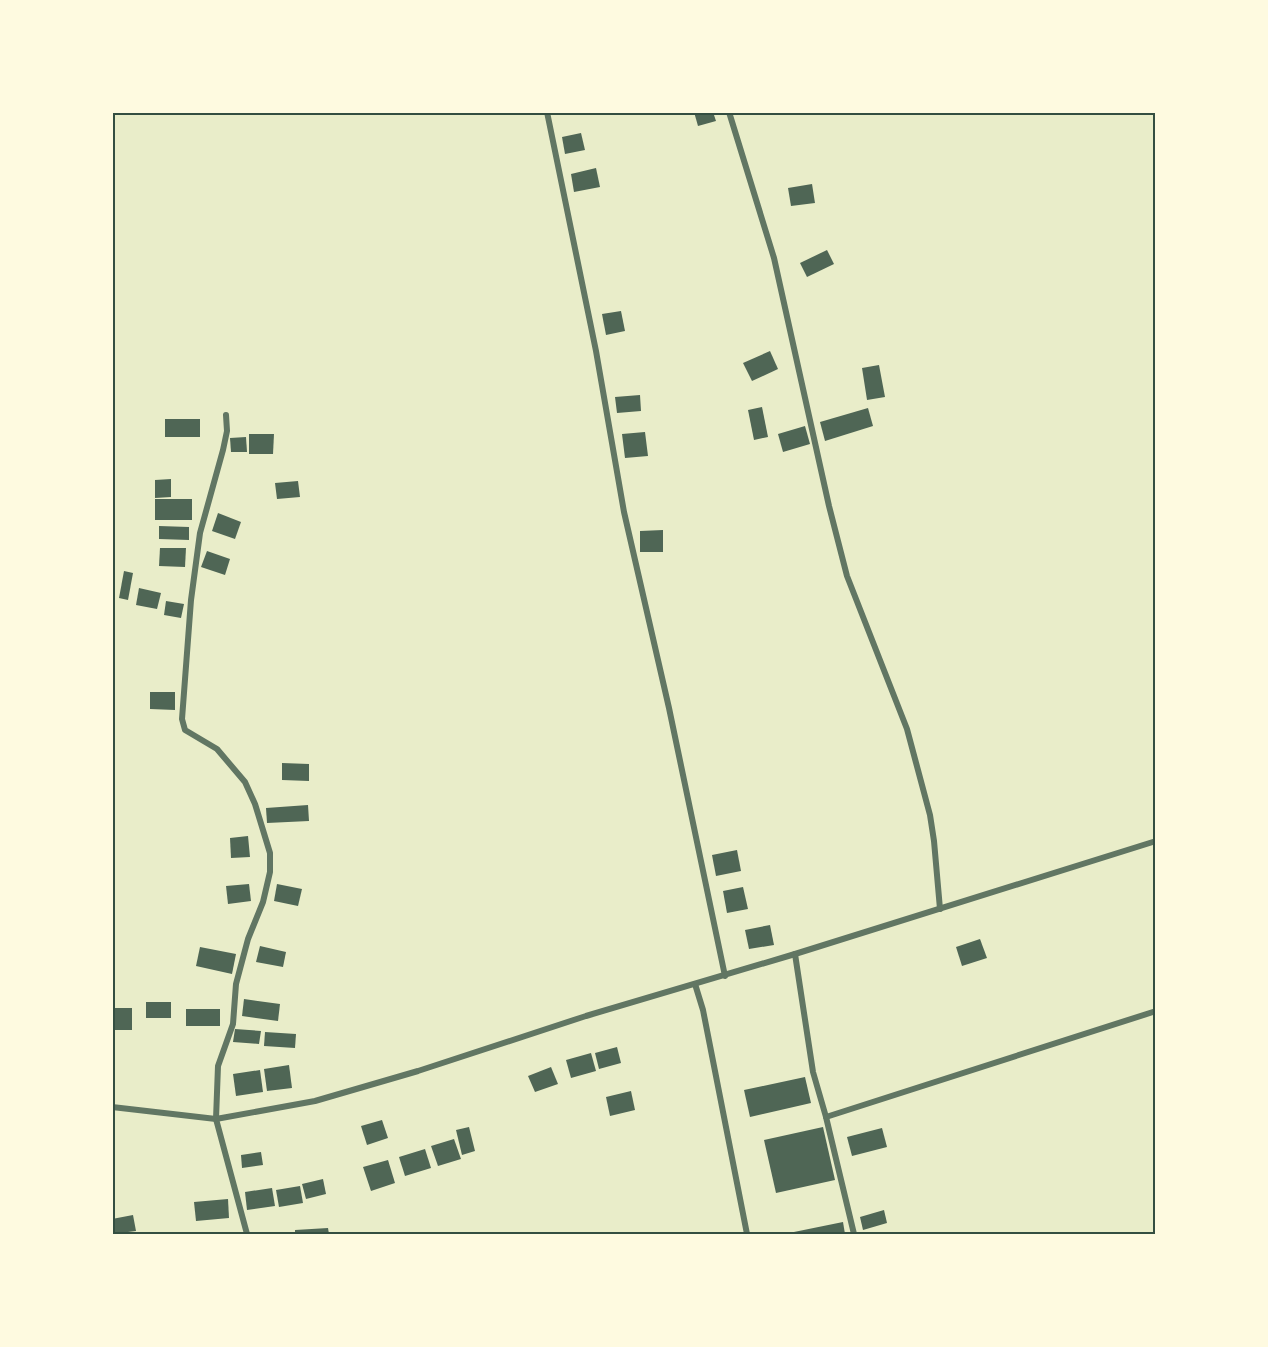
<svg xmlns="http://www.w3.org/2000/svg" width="1268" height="1347" viewBox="0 0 1268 1347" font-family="Helvetica,sans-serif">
<rect width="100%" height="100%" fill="#e9edc9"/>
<g fill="#4f6655">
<polygon points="694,112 713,112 716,121 698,126"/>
<polygon points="581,133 585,150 565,154 562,137"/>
<polygon points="596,168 600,187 574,192 571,174"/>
<polygon points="812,184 815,203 791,206 788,188"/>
<polygon points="827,250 834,264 807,277 800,263"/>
<polygon points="621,311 625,331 606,335 602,314"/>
<polygon points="770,351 778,369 752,381 743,363"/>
<polygon points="879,365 885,397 867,400 862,368"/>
<polygon points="640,395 641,411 617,413 615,397"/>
<polygon points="762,407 768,437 754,440 748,410"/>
<polygon points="868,408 873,426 825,441 820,422"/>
<rect x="165" y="419" width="35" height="18"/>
<polygon points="805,426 810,444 783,452 778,434"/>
<polygon points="645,432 648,456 625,458 622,434"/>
<polygon points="249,434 274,434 273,454 249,454"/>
<polygon points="246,437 247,452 231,452 230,438"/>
<polygon points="171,479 171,497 155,498 155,480"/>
<polygon points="298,481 300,497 277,499 275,483"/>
<rect x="155" y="499" width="37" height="21"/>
<polygon points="218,513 241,522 235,539 212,531"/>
<polygon points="159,526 189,527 189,540 159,539"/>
<polygon points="663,530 663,552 640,552 640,531"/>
<polygon points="160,548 186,548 185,567 159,566"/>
<polygon points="207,551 230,559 225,575 201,567"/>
<polygon points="124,571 133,573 128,600 119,598"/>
<polygon points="139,588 161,593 157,609 136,605"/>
<polygon points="166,601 184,604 181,618 164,615"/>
<polygon points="150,692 175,692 175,710 150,709"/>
<polygon points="282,763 309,764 309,781 282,780"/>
<polygon points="308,805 309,821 267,823 266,808"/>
<polygon points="248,836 250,857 231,858 230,838"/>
<polygon points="737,850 741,871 716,876 712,855"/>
<polygon points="249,884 251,901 228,904 226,886"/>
<polygon points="277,884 302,889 298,906 274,901"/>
<polygon points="743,887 748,909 727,913 723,891"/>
<polygon points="770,925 774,945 749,949 745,930"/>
<polygon points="980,939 987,958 962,966 956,947"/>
<polygon points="260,946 286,952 283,967 256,962"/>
<polygon points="200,947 236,954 232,974 196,966"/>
<polygon points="244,999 280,1004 278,1021 242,1016"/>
<rect x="146" y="1002" width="25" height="16"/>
<rect x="112" y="1008" width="20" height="22"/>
<rect x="186" y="1009" width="34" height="17"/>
<polygon points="235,1029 261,1031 259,1044 233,1042"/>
<polygon points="265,1032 296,1034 295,1048 264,1046"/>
<polygon points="617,1047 621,1063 599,1069 595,1053"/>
<polygon points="591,1053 596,1071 571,1078 566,1060"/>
<polygon points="289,1065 292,1088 267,1091 264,1069"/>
<polygon points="551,1067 558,1084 535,1092 528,1076"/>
<polygon points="260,1070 263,1092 236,1096 233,1074"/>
<polygon points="805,1077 811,1103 750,1117 744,1090"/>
<polygon points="631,1091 635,1110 610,1116 606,1097"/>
<polygon points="382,1120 388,1138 367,1145 361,1126"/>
<polygon points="469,1127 475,1151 462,1155 456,1130"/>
<polygon points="823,1127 835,1180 776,1193 764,1140"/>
<polygon points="882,1128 887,1147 852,1156 847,1137"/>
<polygon points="454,1139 461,1159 438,1166 431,1146"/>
<polygon points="425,1149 431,1168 405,1176 399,1157"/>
<polygon points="261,1152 263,1165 242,1168 241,1155"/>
<polygon points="388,1160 395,1183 371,1191 363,1167"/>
<polygon points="323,1179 326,1194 306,1199 302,1184"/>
<polygon points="300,1186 303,1203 279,1207 276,1190"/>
<polygon points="272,1188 275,1206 247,1210 245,1192"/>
<polygon points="228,1199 229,1218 196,1221 194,1202"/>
<polygon points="884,1210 887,1223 863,1230 860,1217"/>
<polygon points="133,1215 136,1231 112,1234 112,1219"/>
<polygon points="843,1222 845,1234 789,1234 789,1233"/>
<polygon points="328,1228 329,1234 295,1234 295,1230"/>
</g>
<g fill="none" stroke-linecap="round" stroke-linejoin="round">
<g stroke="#617663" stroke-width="6">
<polyline points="547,112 596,351 624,512 669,708 725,976"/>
<polyline points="729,112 774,258 829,506 847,576 907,729 930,815 934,841 940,909"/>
<polyline points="226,415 227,431 223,450 200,533 191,600 182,719 185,730 217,749 245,782 255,804 270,853 270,872 263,902 248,939 236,984 233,1024 218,1066 216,1119 247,1234"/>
<polyline points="795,954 813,1072 826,1117 854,1234"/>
<polyline points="695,984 703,1010 747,1234"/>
<polyline points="112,1107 216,1119 315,1101 418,1071 586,1016 795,954 1156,841"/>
<polyline points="826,1117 1156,1011"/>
</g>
</g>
<rect width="1268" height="1347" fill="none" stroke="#fefae0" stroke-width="228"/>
<rect x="114" y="114" width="1040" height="1119" fill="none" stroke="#344e41" stroke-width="2"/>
</svg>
